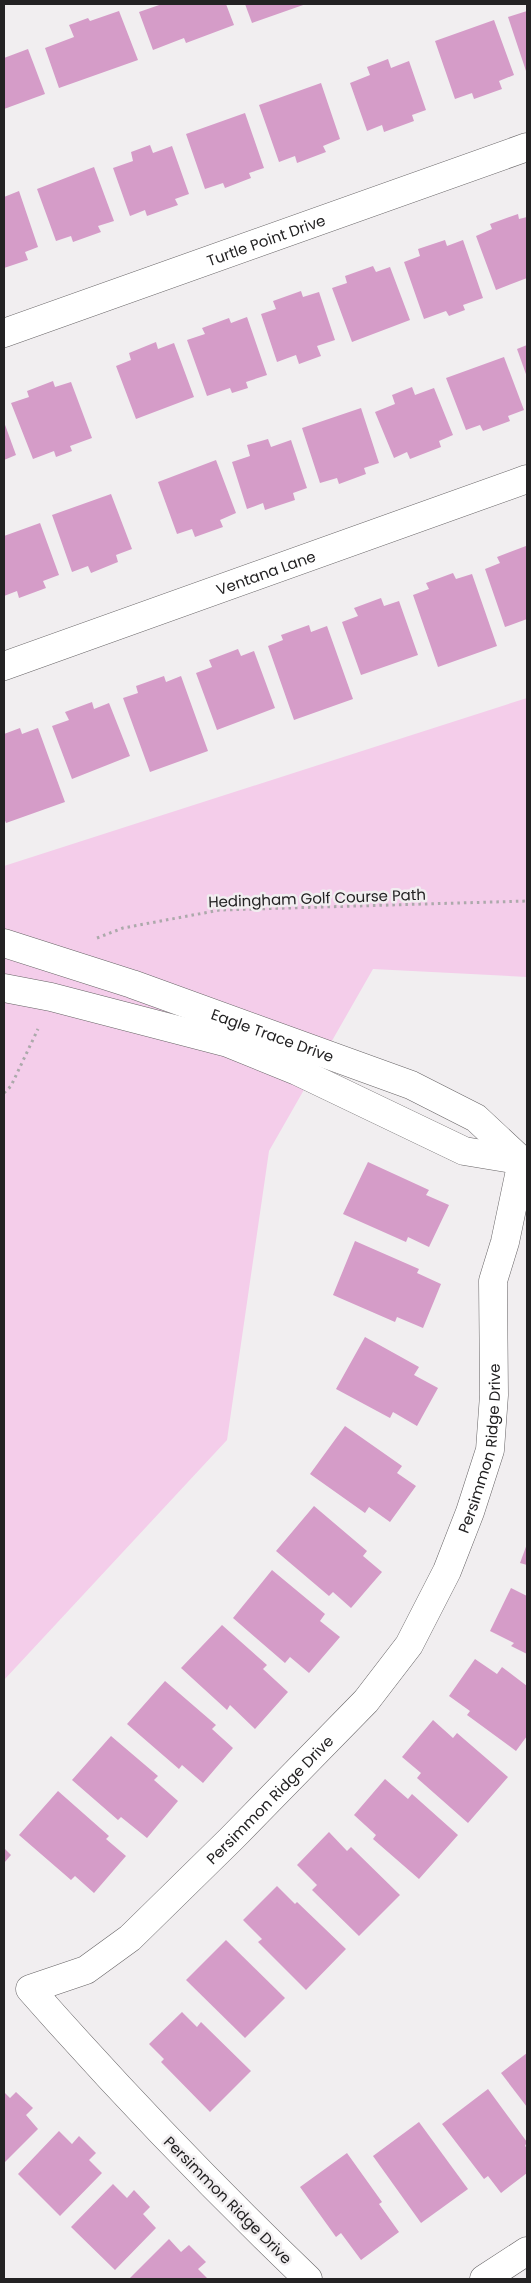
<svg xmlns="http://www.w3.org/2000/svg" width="531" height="2283" viewBox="0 0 531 2283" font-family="Poppins,sans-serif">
<rect width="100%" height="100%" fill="#f1eef0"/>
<polygon fill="#f4cdea" points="527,698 527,977 373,969 269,1151 227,1440 4,1680 4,866"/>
<g fill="#d59cc8">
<polygon points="162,4 226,4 234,25 186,43 184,38 153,50 139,12"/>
<polygon points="245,4 306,4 252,23"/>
<polygon points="119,11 138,60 59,88 45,48 74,37 69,25 88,18 90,21"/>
<polygon points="527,11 527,74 508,17"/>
<polygon points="494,20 514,75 499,81 502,89 474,99 472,93 455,99 435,41"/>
<polygon points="28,49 45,94 4,109 4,58"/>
<polygon points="388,59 391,68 409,61 426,110 412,115 414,121 384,132 382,125 367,131 350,83 370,75 367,67"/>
<polygon points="321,83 340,139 323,146 326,152 297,163 295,156 279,162 259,105"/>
<polygon points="245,113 264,168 249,173 251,178 225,188 223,183 205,189 186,134"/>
<polygon points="150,145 153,153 172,146 189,194 175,199 178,205 147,216 145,210 130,216 113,168 133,161 131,152"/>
<polygon points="94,167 114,221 98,226 101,232 73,242 71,236 56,241 37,189"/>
<polygon points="19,191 38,247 25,252 28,260 4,268 4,197"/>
<polygon points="518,214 519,219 527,217 527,278 496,290 476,236 492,229 490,224"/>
<polygon points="445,240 447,246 463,240 483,298 463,305 465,310 449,316 446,311 424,319 404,262 420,256 418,249"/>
<polygon points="373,266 376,272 390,267 410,320 352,342 332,288 347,283 345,276"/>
<polygon points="301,291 303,297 319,292 335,340 317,346 321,356 299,364 296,355 277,362 261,314 276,309 273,301"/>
<polygon points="247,317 267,375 246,382 248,388 232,393 230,388 207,396 187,340 205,334 202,328 229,318 231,323"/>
<polygon points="156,342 158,349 174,343 194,397 136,419 116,366 131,360 129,353"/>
<polygon points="527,345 527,377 517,349"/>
<polygon points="504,357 524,410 508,416 510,421 483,431 480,425 466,430 446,378"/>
<polygon points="53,381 55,387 71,382 92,438 70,446 72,451 56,457 54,451 33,459 11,403 29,397 27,391"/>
<polygon points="412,387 415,395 434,388 453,435 439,441 441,447 410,459 407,452 394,458 375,412 395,404 392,395"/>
<polygon points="361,408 379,463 364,468 366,474 339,484 337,478 320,483 302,428"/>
<polygon points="4,422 16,455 4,460"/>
<polygon points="268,439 271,447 291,440 307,488 293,493 295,500 265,510 263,503 247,509 232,462 250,456 247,445"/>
<polygon points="216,460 236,513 220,520 223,527 195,537 192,529 177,534 158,482"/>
<polygon points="111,494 132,549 116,555 118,562 91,573 88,566 72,572 52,515"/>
<polygon points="40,523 59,575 43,581 46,588 19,598 17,591 4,596 4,536"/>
<polygon points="526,546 527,619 505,627 485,569 500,563 497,557"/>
<polygon points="453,573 456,579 472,574 497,646 438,667 413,595 429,589 426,583"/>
<polygon points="381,598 384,606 399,601 418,655 361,675 342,622 358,616 354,608"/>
<polygon points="309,625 311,632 327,626 353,699 294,720 268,646 283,640 281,635"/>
<polygon points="238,649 241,656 254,651 275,708 217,730 196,673 212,667 209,660"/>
<polygon points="164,676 166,682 181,676 208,751 150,772 123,698 138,693 136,686"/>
<polygon points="92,702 94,709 109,703 130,756 72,779 52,726 69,720 65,712"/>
<polygon points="20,728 22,734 38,728 65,802 6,823 4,818 4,734"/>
<polygon points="368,1162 429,1190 426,1195 449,1205 429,1247 408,1237 406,1242 343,1214"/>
<polygon points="355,1241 419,1269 417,1273 441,1284 423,1328 397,1317 395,1322 333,1295"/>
<polygon points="365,1337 419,1367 414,1375 438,1388 417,1426 393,1412 390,1418 336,1389"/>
<polygon points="345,1426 402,1466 397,1473 416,1486 390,1522 369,1507 365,1513 310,1474"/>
<polygon points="314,1506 367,1551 363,1556 382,1572 351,1608 333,1592 329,1596 276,1551"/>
<polygon points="527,1544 527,1565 520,1563"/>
<polygon points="272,1570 325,1614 320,1621 340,1637 309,1673 290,1657 285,1663 233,1618"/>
<polygon points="511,1588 527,1596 527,1654 511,1646 514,1643 490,1631"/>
<polygon points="222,1625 267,1665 263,1669 288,1692 255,1729 230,1705 227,1710 181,1668"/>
<polygon points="475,1659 497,1674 502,1667 527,1686 527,1736 516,1751 467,1715 470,1711 449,1696"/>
<polygon points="165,1681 216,1725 212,1729 233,1748 203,1783 182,1765 179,1769 127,1724"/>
<polygon points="433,1720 453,1738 457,1733 508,1777 468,1823 417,1778 421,1773 402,1757"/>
<polygon points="111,1736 158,1776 154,1780 178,1801 147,1838 121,1817 118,1820 72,1780"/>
<polygon points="385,1779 408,1799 412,1794 458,1835 419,1879 373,1839 376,1835 354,1815"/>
<polygon points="58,1791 109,1836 106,1839 126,1856 94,1893 75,1876 71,1880 19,1835"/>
<polygon points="329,1832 347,1851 351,1847 400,1895 359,1936 312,1890 317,1885 297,1865"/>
<polygon points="4,1848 11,1855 4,1863"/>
<polygon points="277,1886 295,1904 297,1902 346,1949 306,1990 258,1942 262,1939 243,1920"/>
<polygon points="226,1940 285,1998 245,2038 186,1980"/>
<polygon points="182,2012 197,2027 201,2022 251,2071 210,2112 161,2062 164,2059 149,2044"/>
<polygon points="527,2053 527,2107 501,2073"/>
<polygon points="488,2089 527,2142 525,2146 527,2148 527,2173 501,2193 488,2176 484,2179 442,2124"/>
<polygon points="4,2092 10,2098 16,2092 33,2108 26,2115 38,2129 4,2163"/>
<polygon points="419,2122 468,2189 421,2223 373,2156"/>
<polygon points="59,2131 72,2144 79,2136 96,2153 89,2160 102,2173 60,2216 18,2174"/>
<polygon points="347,2153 382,2202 379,2204 399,2232 361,2260 341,2233 336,2237 300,2187"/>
<polygon points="113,2184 127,2198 134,2190 150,2207 143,2214 156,2228 115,2270 71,2227"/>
<polygon points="169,2239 181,2252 189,2245 206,2262 198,2269 208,2279 129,2279"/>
</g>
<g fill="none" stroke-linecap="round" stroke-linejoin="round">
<g stroke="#666365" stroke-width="29">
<g id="minor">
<path id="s1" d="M4 333 527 147"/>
<path id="s2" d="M4 666 527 479"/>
<path id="s3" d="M4 943 132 984 411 1085 476 1118 522 1161"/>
<polyline points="4,988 51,997 228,1043 297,1071 464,1151 524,1161"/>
<path id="s4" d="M308 2279C211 2186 119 2090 30 1989L86 1970 130 1938 231 1839 366 1701 409 1645 447 1571 470 1512 490 1450 494 1395 493 1281 505 1242 522 1161"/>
<polyline points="484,2279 527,2251"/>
</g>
</g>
<g stroke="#aca9ab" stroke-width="3" stroke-dasharray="2.5 4" stroke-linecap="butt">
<polyline points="97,938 123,928 220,910 527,901"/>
<polyline points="4,1093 11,1086 38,1029"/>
</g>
<use href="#minor" stroke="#fff" stroke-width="28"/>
</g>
<g text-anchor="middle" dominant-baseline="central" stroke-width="5" stroke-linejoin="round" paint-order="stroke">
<g font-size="15" fill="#232223" stroke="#f1eef0">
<text stroke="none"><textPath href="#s1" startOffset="278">Turtle Point Drive</textPath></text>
<text stroke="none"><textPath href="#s2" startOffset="278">Ventana Lane</textPath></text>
<text transform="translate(317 898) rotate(-2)">Hedingham Golf Course Path</text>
<text stroke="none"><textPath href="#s3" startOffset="284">Eagle Trace Drive</textPath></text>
<text stroke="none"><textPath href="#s4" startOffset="1132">Persimmon Ridge Drive</textPath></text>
<text stroke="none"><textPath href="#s4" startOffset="712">Persimmon Ridge Drive</textPath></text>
<text transform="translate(228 2200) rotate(45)">Persimmon Ridge Drive</text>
</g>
</g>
<rect width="531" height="2283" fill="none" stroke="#232223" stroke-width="10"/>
</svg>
